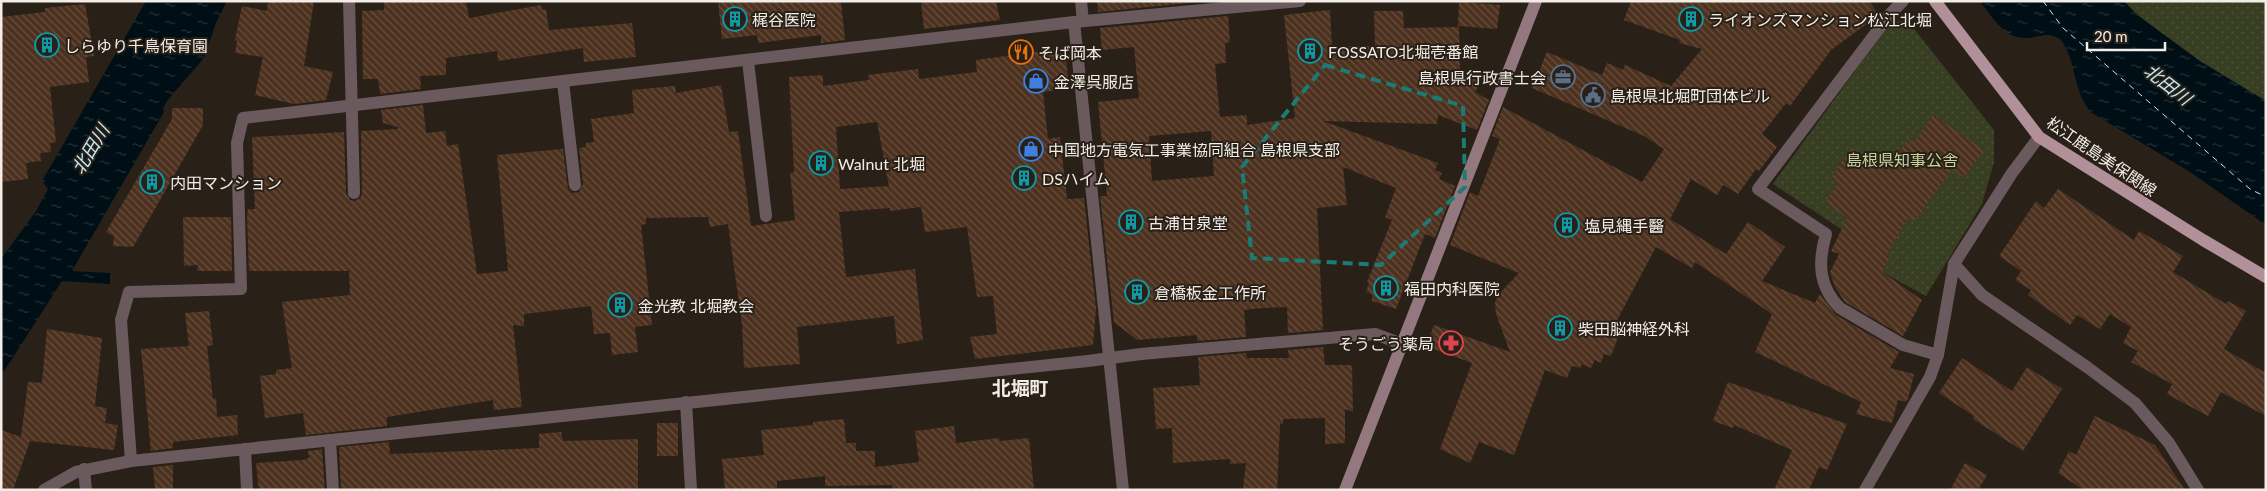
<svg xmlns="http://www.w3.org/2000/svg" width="2267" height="491" viewBox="0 0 2267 491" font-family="Lato,'Noto Sans JP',sans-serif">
<defs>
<pattern id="park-dots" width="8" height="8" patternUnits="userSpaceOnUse" patternTransform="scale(1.25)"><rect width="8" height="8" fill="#373e22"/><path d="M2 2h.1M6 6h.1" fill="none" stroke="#4b5137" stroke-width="1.8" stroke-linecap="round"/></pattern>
<pattern id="water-ripples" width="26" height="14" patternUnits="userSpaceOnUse" patternTransform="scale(1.25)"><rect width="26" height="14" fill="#000f15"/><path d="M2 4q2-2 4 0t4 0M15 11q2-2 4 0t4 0" fill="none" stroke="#263237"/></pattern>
<pattern id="building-back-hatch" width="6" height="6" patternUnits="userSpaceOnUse" patternTransform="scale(1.25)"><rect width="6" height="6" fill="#4d311f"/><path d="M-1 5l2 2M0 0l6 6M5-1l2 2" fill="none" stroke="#674f40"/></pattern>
</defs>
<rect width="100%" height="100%" fill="#292118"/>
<g fill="url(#park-dots)">
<path d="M2124 1H2266V101C2217 73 2163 42 2124 1Z"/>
<polygon points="1907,20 1994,130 1994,162 1982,204 1926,296 1867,264 1874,247 1838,227 1773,184 1890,23"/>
</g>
<g fill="url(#water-ripples)">
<polygon points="146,1 227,1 216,23 204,58 167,101 163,109 164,112 72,271 110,273 110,284 62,281 1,376 1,259 36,211 48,189 42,181"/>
<path d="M1980 1H2124L2136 14 2200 61 2266 101V225L2190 172 2092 113C2073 94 2077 62 2061 40 2048 31 2041 37 2028 38 2005 40 1992 17 1980 1Z"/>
</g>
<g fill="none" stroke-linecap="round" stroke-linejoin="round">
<polyline stroke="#c0eaf9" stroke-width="1" stroke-dasharray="6 5" stroke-linecap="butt" points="2043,1 2063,28 2250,189 2266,197"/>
</g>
<g fill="url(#building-back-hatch)" fill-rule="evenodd">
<polygon points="268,1 314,1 304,66 333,72 326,100 294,104 255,95 263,57 235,53 237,41 235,40 242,6 267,11"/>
<polygon points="384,1 466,1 469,18 541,5 542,10 546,9 549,30 632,23 636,57 584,62 583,48 498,61 497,51 446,58 446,75 420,76 421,89 380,94 378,79 363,79 362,11 384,10"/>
<polygon points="718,1 841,1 845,40 821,43 821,35 758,43 757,35 722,39"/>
<polygon points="921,1 996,1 1000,20 924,29"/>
<polygon points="1097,1 1209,1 1098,12"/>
<polygon points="1631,1 1869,1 1879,15 1831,50 1790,106 1786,103 1762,134 1777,147 1759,171 1756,169 1738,194 1723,185 1717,195 1691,179 1670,219 1726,254 1748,222 1785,247 1762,281 1815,303 1820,294 1836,315 1899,352 1890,368 1914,374 1908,399 1906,402 1898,400 1892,423 1856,414 1861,402 1755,352 1772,314 1695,262 1692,268 1656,247 1616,322 1623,324 1611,356 1604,354 1601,363 1595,360 1591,368 1582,364 1580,368 1572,366 1567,378 1545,370 1514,455 1479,442 1470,463 1440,449 1472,363 1426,346 1434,325 1510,352 1496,314 1495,303 1497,296 1519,273 1450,245 1470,192 1478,196 1500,139 1492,136 1503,107 1642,182 1664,149 1644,136 1532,88 1547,52 1602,75 1607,63 1623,70 1625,65 1671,86 1702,49 1679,43 1680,40 1624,20"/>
<polygon points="1459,2 1500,5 1497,29 1458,26"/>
<polygon points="85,4 94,56 86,57 89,82 50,87 56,142 50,143 51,152 40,153 41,161 26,163 28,179 1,182 1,17 45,12 45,8"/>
<path d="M1330 10 1332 46H1375L1374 11H1403L1404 28 1459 27 1460 71 1481 80 1475 92 1489 100 1477 130 1438 115 1437 124 1323 121 1438 163 1435 170 1442 173 1439 179 1455 186 1435 238 1425 234 1396 309 1372 301V294L1366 292 1369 283 1367 282 1392 220 1385 217 1396 188 1343 167 1347 205 1317 208 1323 330 1288 333 1287 307 1263 308 1244 310 1246 337 1197 341V335L1137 340 1114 322 1100 196H1107L1098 102 1139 98 1134 47 1102 50 1100 28 1228 16 1230 42 1225 43 1226 63 1215 64 1220 117 1247 115V125L1295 118 1284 15ZM1211 131 1214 176 1152 181 1149 136Z"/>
<path d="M1065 48 1069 88 1043 92 1048 139 1060 137 1067 199 1084 198 1096 309 1093 345 975 359 970 337 997 334 993 296 977 297 967 227 925 232 921 207 890 211V208L839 212 846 277 915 269 923 340 897 344 894 316 797 327 800 364 744 368 742 324 728 224 710 227 708 217 646 218V224L641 225 652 325 635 327 638 352 612 355 610 333 594 334 591 306 524 314V326L513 325 522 407 494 410 493 400 387 417V426L306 435 303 413 265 418 260 376 276 374V370L292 368 282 302 350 295 349 271H249L247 217 248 209H255L252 137 344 132 346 193 350 200 355 201 361 197 362 193 361 131 398 129V127L383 123 381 110 423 105 426 133 445 131 447 146 458 144 477 274 508 271 497 155 563 149 568 189 572 193 579 192 583 184 579 148 586 147V143L594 142 591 119 634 113 632 90 675 86 676 93 721 85 729 132 738 131 751 226 795 220 790 173 794 172 789 77 823 75V86L869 80 868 75 918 69 919 79 977 72 976 60ZM877 122 889 186 840 189 836 127Z"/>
<polygon points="172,108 203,108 203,125 133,247 113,246 114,236 106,232 172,119"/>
<polygon points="1933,115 1984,150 1964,178 1952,169 1914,222 1908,218 1887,254 1891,256 1882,272 1922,300 1903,336 1845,302 1835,287 1830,272 1839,254 1831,251 1847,218 1825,203 1838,183 1831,178 1852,148 1886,171 1908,139 1914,143"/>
<polygon points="2058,189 2134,240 2139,231 2183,256 2173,272 2226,304 2228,301 2246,311 2224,349 2266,373 2266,416 2221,392 2208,416 2167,394 2172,384 2131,362 2138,351 2123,343 2131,327 2110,314 2100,329 2077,315 2070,325 2028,295 2031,290 2015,280 2021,271 1999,256 2036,201 2044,208"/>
<polygon points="183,217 231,217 232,271 197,271 198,265 184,266"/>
<polygon points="209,311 213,345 207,346 213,399 216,398 217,417 237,415 238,435 173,442 173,448 151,451 141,349 189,346 185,313"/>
<polygon points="47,329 102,338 95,406 107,408 105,423 118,425 114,450 30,441 13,490 1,490 1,430 21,437 28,382 42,383"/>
<polygon points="1323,347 1325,365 1352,365 1353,412 1345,409 1345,443 1325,444 1325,418 1283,419 1283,424 1280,424 1277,490 1243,490 1246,463 1230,464 1230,459 1173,463 1172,428 1156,429 1153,388 1200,385 1198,357 1246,353 1247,358 1289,358 1288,350"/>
<polygon points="1962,358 2012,391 2027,367 2062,389 2023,451 1973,419 1974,416 1939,393"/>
<polygon points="1728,382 1847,424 1827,470 1819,467 1809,490 1774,490 1792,450 1734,425 1733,428 1713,421"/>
<polygon points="2095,416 2155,445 2185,490 2084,490 2058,473 2069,451 2076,455"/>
<polygon points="844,419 846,443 856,443 856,451 875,451 875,467 919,462 915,431 954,426 956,443 999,438 1000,441 1029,438 1034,490 893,490 892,485 825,486 825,476 777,481 777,488 725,490 722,459 764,455 761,430 813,425 813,422"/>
<rect x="657" y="423" width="21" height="33"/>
<polygon points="561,432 563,441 638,439 638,490 341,490 339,447 389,442 390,454 539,448 539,434"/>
<polygon points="322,449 325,490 259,490 256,463 303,460 309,458 308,451"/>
<polygon points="1965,463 1987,475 1978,490 1950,490"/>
<polygon points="173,465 173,490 155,490 153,467"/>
</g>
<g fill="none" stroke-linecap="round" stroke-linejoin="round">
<g stroke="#6a5a5e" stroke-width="12">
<polyline points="349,1 354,193"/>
<polyline points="1081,1 1083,21"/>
<path d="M1903 1 1890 14 1758 189 1826 234C1818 262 1818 286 1840 308L1903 345 1938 355 1954 264"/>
<polyline points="1074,22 1123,490"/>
<polyline points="748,61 766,216"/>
<polyline points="563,82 575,185"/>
<polyline points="2039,137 2012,173 1954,264 1982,295 2087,367 2135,403 2169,443 2198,490"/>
<polyline points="686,402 691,490"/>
<polyline points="330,440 333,490"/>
<polyline points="245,449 247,490"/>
<polyline points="131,461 121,320 129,292 241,289 237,143 243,118 1074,22 1300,1"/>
<polyline points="84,469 86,490"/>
<polyline points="44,490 76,472 131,461 1088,361 1141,354 1375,334 1402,344"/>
<polyline points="1865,490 1930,377 1938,355"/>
</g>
<polyline stroke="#93797f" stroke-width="12" points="1345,490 1536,1"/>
<polyline stroke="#b29099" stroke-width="12" points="1935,1 2039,137 2203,240 2266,277"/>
</g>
<path fill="none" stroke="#1a7c74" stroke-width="4" stroke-dasharray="10 6" stroke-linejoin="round" d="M1325 65 1463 106 1465 187 1381 265 1252 258 1242 167Z"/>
<defs>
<g id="building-ring" transform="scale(1.25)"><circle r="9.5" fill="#292118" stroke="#0f9aa8" stroke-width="1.5"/><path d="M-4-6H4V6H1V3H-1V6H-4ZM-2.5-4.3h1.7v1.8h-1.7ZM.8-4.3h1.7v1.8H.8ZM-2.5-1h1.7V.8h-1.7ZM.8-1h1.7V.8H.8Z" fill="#0f9aa8"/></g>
<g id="restaurant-ring" transform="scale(1.25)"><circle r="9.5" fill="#292118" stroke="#e8710a" stroke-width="1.5"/><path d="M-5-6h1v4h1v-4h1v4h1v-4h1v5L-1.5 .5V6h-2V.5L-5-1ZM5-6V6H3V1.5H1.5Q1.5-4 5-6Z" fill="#e8710a"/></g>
<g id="office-ring" transform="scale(1.25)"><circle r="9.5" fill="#292118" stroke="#5c6f8a" stroke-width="1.5"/><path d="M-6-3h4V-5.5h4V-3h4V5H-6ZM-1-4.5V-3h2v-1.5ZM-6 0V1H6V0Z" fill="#5c6f8a"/></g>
<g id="shop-ring" transform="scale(1.25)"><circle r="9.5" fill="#292118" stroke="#3f7fe0" stroke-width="1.5"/><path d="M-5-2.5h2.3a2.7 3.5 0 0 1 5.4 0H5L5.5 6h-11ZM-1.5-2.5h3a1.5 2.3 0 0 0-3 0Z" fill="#3f7fe0"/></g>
<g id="civic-ring" transform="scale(1.25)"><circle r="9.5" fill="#292118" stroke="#5c6f8a" stroke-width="1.5"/><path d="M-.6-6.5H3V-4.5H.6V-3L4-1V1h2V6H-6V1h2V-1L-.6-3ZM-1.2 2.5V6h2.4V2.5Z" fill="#5c6f8a"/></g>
<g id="pharmacy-ring" transform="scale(1.25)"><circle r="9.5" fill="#292118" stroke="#e0444e" stroke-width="1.5"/><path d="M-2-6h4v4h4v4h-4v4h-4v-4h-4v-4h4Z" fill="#e0444e"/></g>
</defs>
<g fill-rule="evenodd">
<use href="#building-ring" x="735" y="19"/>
<use href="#building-ring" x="1691" y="19"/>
<use href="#building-ring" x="47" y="45"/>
<use href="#building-ring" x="1310" y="51"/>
<use href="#restaurant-ring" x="1021" y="52"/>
<use href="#office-ring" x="1563" y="77"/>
<use href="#shop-ring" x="1036" y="81"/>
<use href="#civic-ring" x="1593" y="95"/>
<use href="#shop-ring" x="1031" y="149"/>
<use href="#building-ring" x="821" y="163"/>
<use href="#building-ring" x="1024" y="178"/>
<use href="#building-ring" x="152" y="182"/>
<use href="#building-ring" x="1131" y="222"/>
<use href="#building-ring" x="1567" y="225"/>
<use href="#building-ring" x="1386" y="288"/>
<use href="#building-ring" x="1137" y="292"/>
<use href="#building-ring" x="620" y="305"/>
<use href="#building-ring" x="1560" y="328"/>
<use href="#pharmacy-ring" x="1451" y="343"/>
</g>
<g text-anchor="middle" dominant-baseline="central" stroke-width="4" stroke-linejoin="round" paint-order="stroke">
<g font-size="16" fill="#f3ede7" stroke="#292118" text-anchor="start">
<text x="752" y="19">梶谷医院</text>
<text x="1708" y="19">ライオンズマンション松江北堀</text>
<text x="64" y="45">しらゆり千鳥保育園</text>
<text x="1328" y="51">FOSSATO北堀壱番館</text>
<text x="1038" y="52">そば岡本</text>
<text x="1546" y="77" text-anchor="end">島根県行政書士会</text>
<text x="1054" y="81">金澤呉服店</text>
<text x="1610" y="95">島根県北堀町団体ビル</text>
<text x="1048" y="149">中国地方電気工事業協同組合 島根県支部</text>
<text x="838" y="163">Walnut 北堀</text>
<text x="1042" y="178">DSハイム</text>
<text x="170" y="182">内田マンション</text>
<text x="1148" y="222">古浦甘泉堂</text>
<text x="1584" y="225">塩見縄手醫</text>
<text x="1404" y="288">福田内科医院</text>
<text x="1154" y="292">倉橋板金工作所</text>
<text x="638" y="305">金光教 北堀教会</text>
<text x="1578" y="328">柴田脳神経外科</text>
<text x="1434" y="343" text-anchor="end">そうごう薬局</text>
</g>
<g font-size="16" fill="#f3ede7" stroke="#292118">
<text transform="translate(2102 156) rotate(34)">松江鹿島美保関線</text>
</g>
<g font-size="16" fill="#c4d59a" stroke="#292118">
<text x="1902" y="159">島根県知事公舎</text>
</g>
<g font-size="18" font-style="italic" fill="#c0eaf9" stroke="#292118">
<text transform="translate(2168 84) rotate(38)">北田川</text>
<text transform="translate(90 149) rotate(-59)">北田川</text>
</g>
<g font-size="19" font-weight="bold" fill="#f3ede7" stroke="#292118">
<text x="1020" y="387">北堀町</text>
</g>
</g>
<rect width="2267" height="491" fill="none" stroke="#f3ede7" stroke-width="5"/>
<path d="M2087 42v8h78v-8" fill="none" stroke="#f3ede7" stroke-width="2.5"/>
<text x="2094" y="42" font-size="15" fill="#f3ede7" stroke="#292118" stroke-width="4" paint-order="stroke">20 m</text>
</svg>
